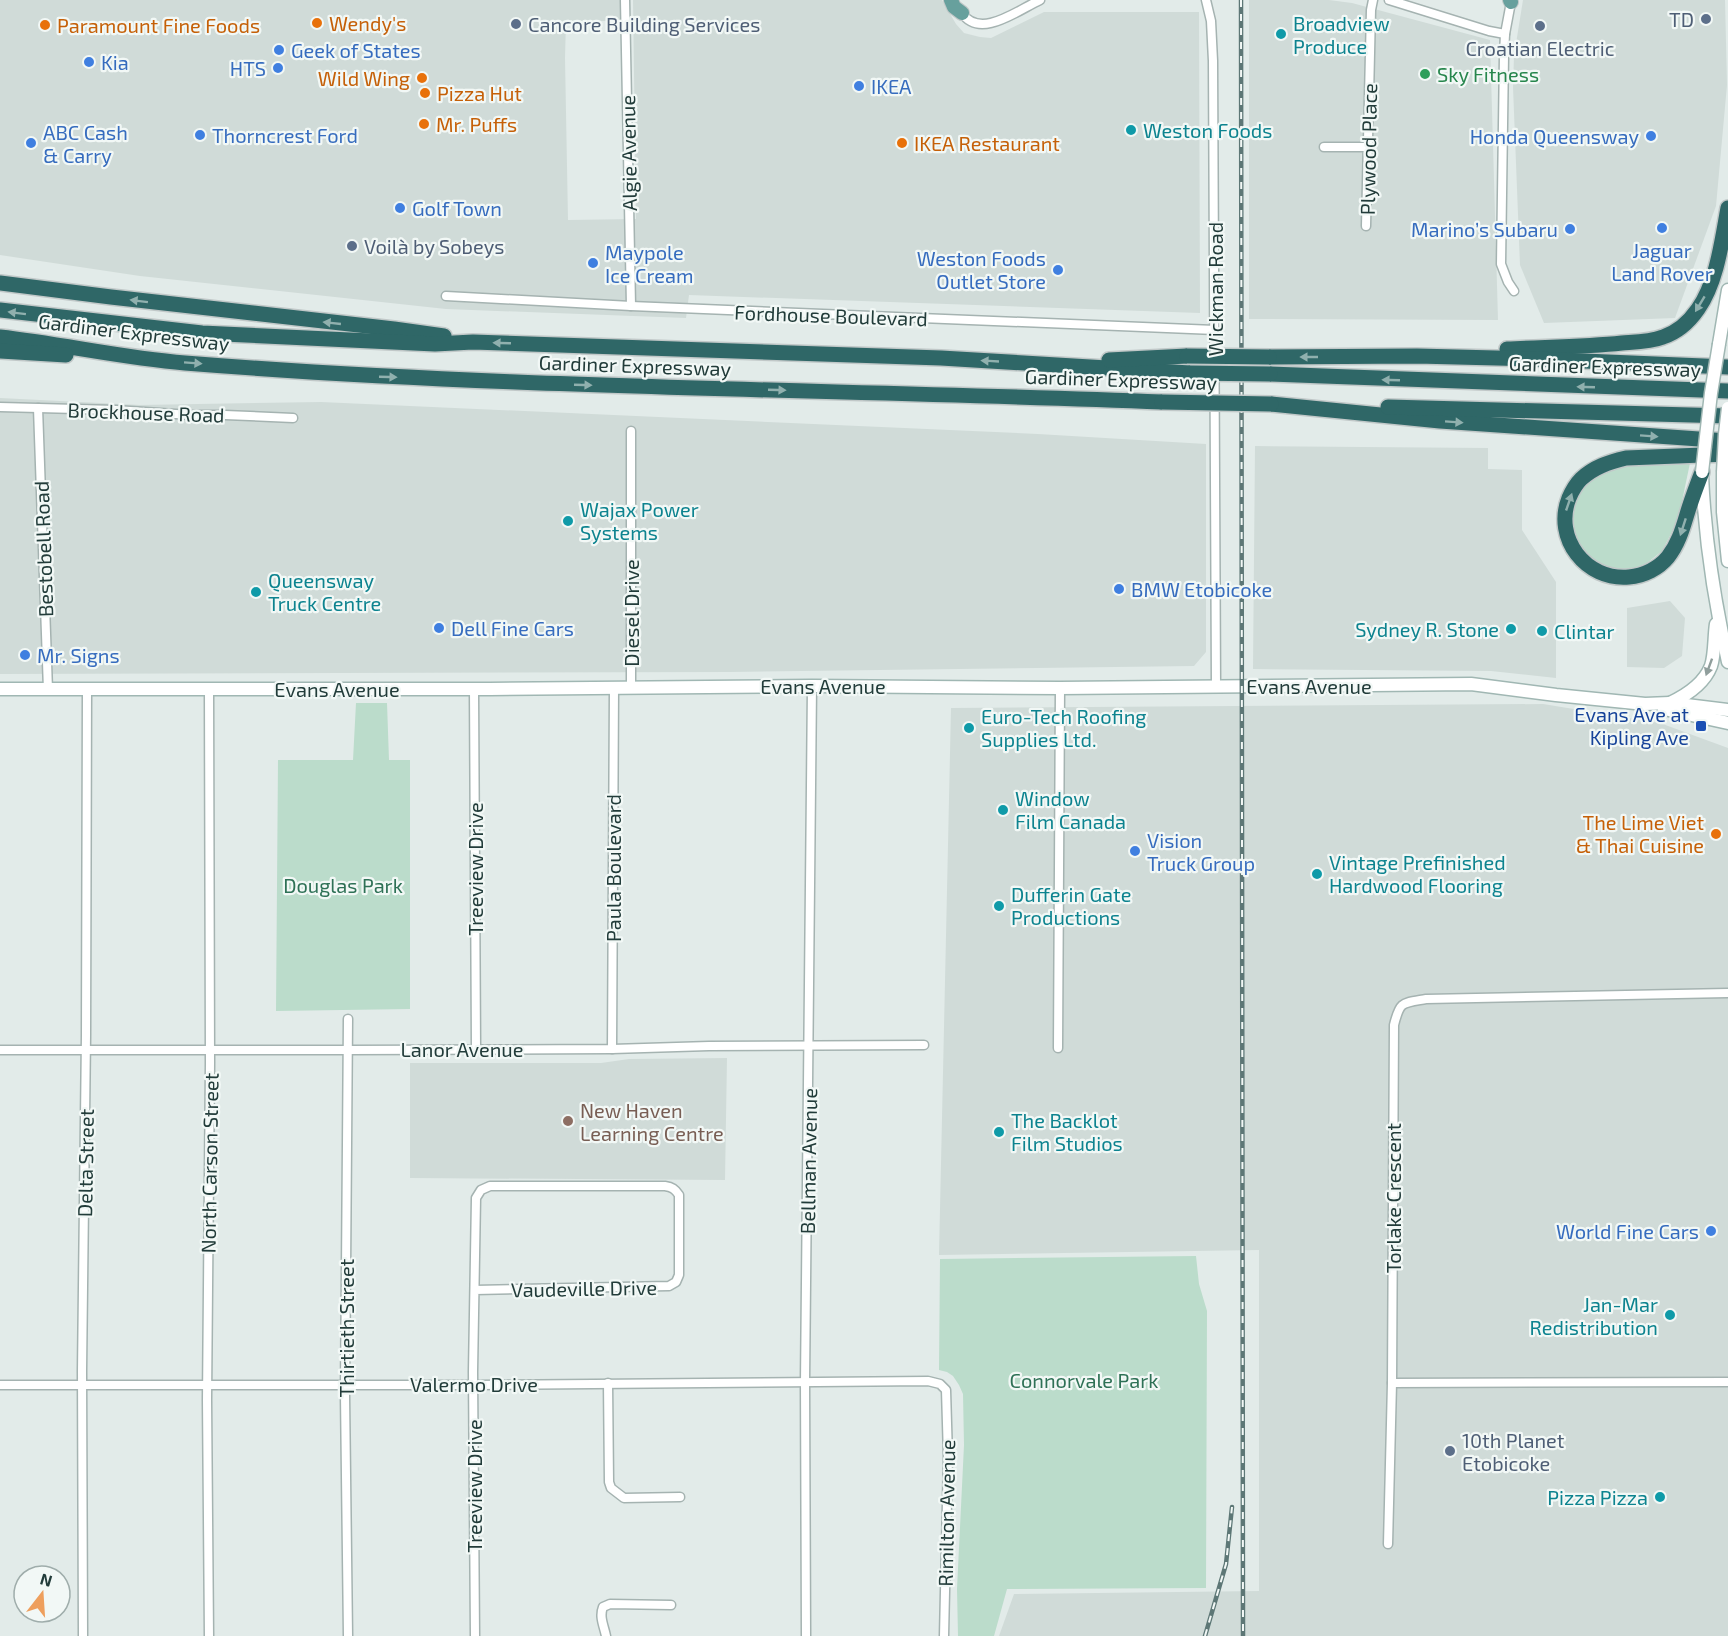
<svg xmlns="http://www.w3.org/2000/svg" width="1728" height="1636" viewBox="0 0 1728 1636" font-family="'Exo 2',sans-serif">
<rect width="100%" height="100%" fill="#e2ebe9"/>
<g fill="#d0dbd8">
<polygon points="0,0 623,0 624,21 566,21 565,58 568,220 636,219 633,0 942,0 956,24 964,33 980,37 991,38 1044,12 1199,12 1200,313 689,295 686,318 446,309 140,276 0,255"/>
<polygon points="1249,0 1329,0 1352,3 1490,40 1498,320 1249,319"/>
<polygon points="1523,0 1725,0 1727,85 1716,206 1675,318 1544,323 1520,265 1513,87 1514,56"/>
<polygon points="0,398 140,405 321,402 1038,434 1206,444 1206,652 1194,666 730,672 0,674"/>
<polygon points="1255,446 1488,448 1488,469 1522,470 1522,530 1556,582 1556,678 1491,671 1253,669"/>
<polygon points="1670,601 1685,618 1682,656 1664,668 1627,667 1627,608"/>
<polygon points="1543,704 1660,723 1728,748 1728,1636 999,1636 1014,1594 1259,1591 1259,1250 939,1255 951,708"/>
<polygon points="727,1058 725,1180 410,1178 410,1063 601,1063 629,1059"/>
</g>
<g fill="#bbdccb">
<polygon points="1690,463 1681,506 1675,526 1662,551 1647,563 1632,570 1612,569 1595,563 1572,538 1571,504 1582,485 1616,465"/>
<polygon points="356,703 387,703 389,760 410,760 410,1009 276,1011 278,760 353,760"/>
<polygon points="1196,1256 1199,1284 1207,1311 1206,1588 1007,1589 994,1636 958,1636 957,1589 964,1445 963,1394 959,1385 953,1376 947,1372 939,1370 940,1259"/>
</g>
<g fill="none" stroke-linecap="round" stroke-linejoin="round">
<g stroke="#a5b3b1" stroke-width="11">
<g id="street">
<polyline points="625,0 631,306"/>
<polyline points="1206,0 1211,21 1213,61 1216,686"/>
<polyline points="1389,0 1489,31 1505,34"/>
<polyline points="1511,2 1505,34 1504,55 1501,264 1508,282 1514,291"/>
<path d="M962 13C980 40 1018 10 1040 0"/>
<polyline points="1324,147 1369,147"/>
<polyline points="1366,226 1371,10 1373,0"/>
<polyline points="446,296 631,306 1215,330"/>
<polyline points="0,407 115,410 191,415 225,415 293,418"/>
<polyline points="38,408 48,690"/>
<polyline points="631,431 631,688"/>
<polyline points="474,689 476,1049"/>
<polyline points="348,1019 345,1395 348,1636"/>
<polyline points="1058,1048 1060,688"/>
<polyline points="612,1049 614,688"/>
<polyline points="0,1050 348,1050 612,1049 709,1046 924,1045"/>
<polyline points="608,1383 609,1482 611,1488 624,1498 680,1497"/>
<polyline points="1392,1383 1728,1382"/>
<polyline points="0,1385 473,1385 928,1381 940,1384 946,1390 948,1457 944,1636"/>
<path d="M1388 1544 1392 1383 1394 1025C1400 1001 1402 1003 1426 999L1728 993"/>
<polyline points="83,1636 82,1371 86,1035 87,690"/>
<polyline points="209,1636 207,1400 210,1063 209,689"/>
<path d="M475 1636 473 1372 476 1198 481 1190 490 1186H665C672 1187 675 1189 679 1195V1275L676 1282 669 1286 475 1290"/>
<path d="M606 1636C604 1626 599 1617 603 1607L610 1604 671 1605"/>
<polyline points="806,1636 805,1382 812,686"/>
</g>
</g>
<g stroke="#a0b7b3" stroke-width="15">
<g id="secondary">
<polyline points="1719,344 1728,290"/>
<polyline points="1723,472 1723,512 1728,561"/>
<path d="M1702 476C1705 539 1714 600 1728 662"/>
<polyline points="0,689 490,689 812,686 1060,688 1471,684 1556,695 1645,704 1670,703 1728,710"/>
<path d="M1670 703C1687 695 1704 684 1711 666 1715 654 1714 637 1716 624"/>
<polyline points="1664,709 1728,723"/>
</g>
</g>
<g stroke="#c1c8c8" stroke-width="16">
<g id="primary">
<polyline points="951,0 954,7 962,13"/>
<polyline points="1510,0 1511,2"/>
</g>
</g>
<g stroke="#c1c8c8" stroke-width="18">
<g id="highway">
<polyline points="0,283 111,297 394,329 444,336"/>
<polyline points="0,310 202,333 435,344 473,342 941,358 1190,373"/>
<path d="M0 337C62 344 123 358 185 363 510 389 837 389 1162 402"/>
<path d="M1507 349C1545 347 1584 347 1622 343 1636 342 1650 342 1663 337 1678 332 1689 322 1698 309 1717 282 1722 240 1728 208"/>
<polyline points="0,351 66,355"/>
<polyline points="1269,357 1417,356 1536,359 1728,367"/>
<polyline points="1109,360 1187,356"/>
<polyline points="1270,374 1728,391"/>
<polyline points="1271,404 1440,421 1728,441"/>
<polyline points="1388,407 1728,416"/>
<path d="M1702 472C1697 485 1692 498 1688 511 1683 527 1679 543 1668 557 1659 568 1644 576 1629 577 1586 581 1553 538 1569 498 1572 491 1576 484 1581 479 1594 467 1609 462 1626 458L1728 454"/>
</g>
</g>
<use href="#street" stroke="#fff" stroke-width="8"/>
<use href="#secondary" stroke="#fff" stroke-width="12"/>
<use href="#primary" stroke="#67a09d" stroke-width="14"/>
<use href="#highway" stroke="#2f6767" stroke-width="15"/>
<g stroke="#5d7776" stroke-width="4.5">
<g id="rail">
<polyline points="1241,0 1243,1636"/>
<polyline points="1205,1636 1226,1564 1232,1507"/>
</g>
</g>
<use href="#rail" stroke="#f2f8f6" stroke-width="2" stroke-dasharray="7" stroke-linecap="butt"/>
<g stroke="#a0b7b3" stroke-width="15" stroke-linecap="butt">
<g id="secondary-bridge">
<polyline points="1702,472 1711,393 1719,344"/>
<polyline points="1723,472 1725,434 1728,408"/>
</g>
</g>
<g stroke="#c1c8c8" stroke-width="18" stroke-linecap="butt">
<g id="highway-bridge">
<polyline points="1187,356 1269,357"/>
<polyline points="1190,373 1270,374"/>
<polyline points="1162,402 1271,404"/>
</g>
</g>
<use href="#secondary-bridge" stroke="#fff" stroke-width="12"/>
<use href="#highway-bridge" stroke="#2f6767" stroke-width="15"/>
</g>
<defs><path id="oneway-solid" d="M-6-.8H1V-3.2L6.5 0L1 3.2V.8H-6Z" transform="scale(1.5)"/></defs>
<g fill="#90b0ae">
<use href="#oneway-solid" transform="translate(139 301) rotate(-173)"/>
<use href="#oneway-solid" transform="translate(1700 304) rotate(121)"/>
<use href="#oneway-solid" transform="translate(17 313) rotate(-173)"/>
<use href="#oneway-solid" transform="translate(332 323) rotate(-174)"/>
<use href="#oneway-solid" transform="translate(502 343) rotate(-178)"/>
<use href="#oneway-solid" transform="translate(1309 357) rotate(180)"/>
<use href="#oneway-solid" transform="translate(990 361) rotate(-177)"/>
<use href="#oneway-solid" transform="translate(193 363) rotate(4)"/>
<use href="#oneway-solid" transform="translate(388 377) rotate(2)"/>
<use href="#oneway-solid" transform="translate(1391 380) rotate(-178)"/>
<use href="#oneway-solid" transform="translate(583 385) rotate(2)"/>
<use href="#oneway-solid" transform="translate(1586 387) rotate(-178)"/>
<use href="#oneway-solid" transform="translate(777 390) rotate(2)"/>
<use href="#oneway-solid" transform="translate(1454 422) rotate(4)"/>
<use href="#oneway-solid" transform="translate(1649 436) rotate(4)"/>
<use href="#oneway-solid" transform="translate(1569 502) rotate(-71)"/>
<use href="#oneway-solid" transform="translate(1683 527) rotate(108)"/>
</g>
<use fill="#909e9c" href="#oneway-solid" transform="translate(1709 667) rotate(110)"/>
<g fill="#5c6f8a" stroke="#f2f8f6" stroke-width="2">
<circle cx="1706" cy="19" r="6"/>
<circle cx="516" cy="24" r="6"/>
<circle cx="1540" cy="26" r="6"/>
<circle cx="352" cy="246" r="6"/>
<circle cx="1450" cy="1451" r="6"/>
</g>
<g fill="#e8710a" stroke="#f2f8f6" stroke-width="2">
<circle cx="317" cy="23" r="6"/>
<circle cx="45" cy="25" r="6"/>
<circle cx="422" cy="78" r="6"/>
<circle cx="425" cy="93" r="6"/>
<circle cx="424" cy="124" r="6"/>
<circle cx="902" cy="143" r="6"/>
<circle cx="1716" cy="834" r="6"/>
</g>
<g fill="#0f9aa8" stroke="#f2f8f6" stroke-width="2">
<circle cx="1281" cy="34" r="6"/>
<circle cx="1131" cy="130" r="6"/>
<circle cx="568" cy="521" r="6"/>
<circle cx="256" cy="592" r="6"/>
<circle cx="1511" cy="629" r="6"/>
<circle cx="1542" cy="631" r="6"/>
<circle cx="969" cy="728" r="6"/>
<circle cx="1003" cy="810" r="6"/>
<circle cx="1317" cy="874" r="6"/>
<circle cx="999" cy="906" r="6"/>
<circle cx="999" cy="1132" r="6"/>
<circle cx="1670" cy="1315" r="6"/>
<circle cx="1660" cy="1497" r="6"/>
</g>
<g fill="#3f7fe0" stroke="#f2f8f6" stroke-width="2">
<circle cx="279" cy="50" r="6"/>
<circle cx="89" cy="62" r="6"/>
<circle cx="278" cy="68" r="6"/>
<circle cx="859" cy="86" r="6"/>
<circle cx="200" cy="135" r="6"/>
<circle cx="1651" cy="136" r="6"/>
<circle cx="31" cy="143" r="6"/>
<circle cx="400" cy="208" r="6"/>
<circle cx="1662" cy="228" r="6"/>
<circle cx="1570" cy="229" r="6"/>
<circle cx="593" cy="263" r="6"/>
<circle cx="1058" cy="270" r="6"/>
<circle cx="1119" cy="589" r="6"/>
<circle cx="439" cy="628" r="6"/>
<circle cx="25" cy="655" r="6"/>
<circle cx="1135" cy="851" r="6"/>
<circle cx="1711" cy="1231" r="6"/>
</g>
<circle fill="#2e9e5b" stroke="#f2f8f6" stroke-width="2" cx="1425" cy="74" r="6"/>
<rect fill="#1a4fb4" stroke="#f2f8f6" stroke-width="2" x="1695" y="720" width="12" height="12" rx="3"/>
<circle fill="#8d6e63" stroke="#f2f8f6" stroke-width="2" cx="568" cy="1121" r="6"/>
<g text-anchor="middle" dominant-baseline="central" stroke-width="4.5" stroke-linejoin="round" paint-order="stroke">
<g font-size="20" fill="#4e5e75" stroke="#f2f8f6" text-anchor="start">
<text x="1694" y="19" text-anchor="end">TD</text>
<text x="528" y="24">Cancore Building Services</text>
<text x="1540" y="48" text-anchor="middle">Croatian Electric</text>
<text x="364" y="246">Voilà by Sobeys</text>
<text x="1462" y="1440">10th Planet<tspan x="1462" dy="23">Etobicoke</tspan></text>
</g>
<g font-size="20" fill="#c56008" stroke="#f2f8f6" text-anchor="start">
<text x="329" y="23">Wendy's</text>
<text x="57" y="25">Paramount Fine Foods</text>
<text x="410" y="78" text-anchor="end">Wild Wing</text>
<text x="437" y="93">Pizza Hut</text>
<text x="436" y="124">Mr. Puffs</text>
<text x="914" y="143">IKEA Restaurant</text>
<text x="1704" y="822" text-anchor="end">The Lime Viet<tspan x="1704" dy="23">&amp; Thai Cuisine</tspan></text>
</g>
<g font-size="20" fill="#0d838f" stroke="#f2f8f6" text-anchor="start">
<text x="1293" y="23">Broadview<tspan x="1293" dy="23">Produce</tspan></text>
<text x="1143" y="130">Weston Foods</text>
<text x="580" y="509">Wajax Power<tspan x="580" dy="23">Systems</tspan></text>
<text x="268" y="580">Queensway<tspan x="268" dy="23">Truck Centre</tspan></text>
<text x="1499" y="629" text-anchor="end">Sydney R. Stone</text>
<text x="1554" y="631">Clintar</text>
<text x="981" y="716">Euro-Tech Roofing<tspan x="981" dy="23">Supplies Ltd.</tspan></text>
<text x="1015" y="798">Window<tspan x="1015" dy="23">Film Canada</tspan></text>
<text x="1329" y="862">Vintage Prefinished<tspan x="1329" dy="23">Hardwood Flooring</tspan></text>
<text x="1011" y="894">Dufferin Gate<tspan x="1011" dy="23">Productions</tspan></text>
<text x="1011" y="1120">The Backlot<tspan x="1011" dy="23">Film Studios</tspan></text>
<text x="1658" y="1304" text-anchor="end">Jan-Mar<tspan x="1658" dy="23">Redistribution</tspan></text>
<text x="1648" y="1497" text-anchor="end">Pizza Pizza</text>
</g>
<g font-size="20" fill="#366cbe" stroke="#f2f8f6" text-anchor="start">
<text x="291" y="50">Geek of States</text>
<text x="101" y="62">Kia</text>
<text x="266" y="68" text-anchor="end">HTS</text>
<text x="871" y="86">IKEA</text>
<text x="43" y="132">ABC Cash<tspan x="43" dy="23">&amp; Carry</tspan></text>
<text x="212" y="135">Thorncrest Ford</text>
<text x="1639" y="136" text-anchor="end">Honda Queensway</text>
<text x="412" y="208">Golf Town</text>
<text x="1558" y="229" text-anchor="end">Marino’s Subaru</text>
<text x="1662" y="250" text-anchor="middle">Jaguar<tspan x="1662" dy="23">Land Rover</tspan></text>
<text x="605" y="252">Maypole<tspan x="605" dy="23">Ice Cream</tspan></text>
<text x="1046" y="258" text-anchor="end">Weston Foods<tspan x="1046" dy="23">Outlet Store</tspan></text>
<text x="1131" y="589">BMW Etobicoke</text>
<text x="451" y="628">Dell Fine Cars</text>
<text x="37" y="655">Mr. Signs</text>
<text x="1147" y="840">Vision<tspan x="1147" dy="23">Truck Group</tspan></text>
<text x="1699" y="1231" text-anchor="end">World Fine Cars</text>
</g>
<g font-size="20" fill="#27864d" stroke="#f2f8f6" text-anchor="start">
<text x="1437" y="74">Sky Fitness</text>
</g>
<g font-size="20" fill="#223c3a" stroke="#f2f8f6">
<text transform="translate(1368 149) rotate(-89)">Plywood Place</text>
<text transform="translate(628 153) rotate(-91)">Algie Avenue</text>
<text transform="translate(1215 289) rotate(-90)">Wickman Road</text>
<text transform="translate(831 315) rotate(2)">Fordhouse Boulevard</text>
<text transform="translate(134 332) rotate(7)">Gardiner Expressway</text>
<text transform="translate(635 365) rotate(2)">Gardiner Expressway</text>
<text transform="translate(1605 366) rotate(2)">Gardiner Expressway</text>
<text transform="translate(1121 379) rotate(2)">Gardiner Expressway</text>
<text transform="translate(146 412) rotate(2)">Brockhouse Road</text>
<text transform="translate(43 549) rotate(-92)">Bestobell Road</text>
<text transform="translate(631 613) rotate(-90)">Diesel Drive</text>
<text x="823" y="686">Evans Avenue</text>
<text x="1309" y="686">Evans Avenue</text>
<text x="337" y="689">Evans Avenue</text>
<text transform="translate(613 868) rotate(-90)">Paula Boulevard</text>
<text transform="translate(475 869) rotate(-90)">Treeview Drive</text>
<text x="462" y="1049">Lanor Avenue</text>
<text transform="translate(808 1161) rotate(-89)">Bellman Avenue</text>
<text transform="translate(85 1163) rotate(-89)">Delta Street</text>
<text transform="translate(209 1163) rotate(-89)">North Carson Street</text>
<text transform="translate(1393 1198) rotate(-90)">Torlake Crescent</text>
<text transform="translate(584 1288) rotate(-1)">Vaudeville Drive</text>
<text transform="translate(346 1328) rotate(-90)">Thirtieth Street</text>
<text x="474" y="1384">Valermo Drive</text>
<text transform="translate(474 1486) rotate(-90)">Treeview Drive</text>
<text transform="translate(946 1513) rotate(-89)">Rimilton Avenue</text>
</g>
<g font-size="20" fill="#164399" stroke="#f2f8f6" text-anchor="end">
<text x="1689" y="714">Evans Ave at<tspan x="1689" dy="23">Kipling Ave</tspan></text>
</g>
<g font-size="20" fill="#2e7156" stroke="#f2f8f6">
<text x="343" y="885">Douglas Park</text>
<text x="1084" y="1380">Connorvale Park</text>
</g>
<g font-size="20" fill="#785e54" stroke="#f2f8f6" text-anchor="start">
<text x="580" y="1110">New Haven<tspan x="580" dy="23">Learning Centre</tspan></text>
</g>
</g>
<g transform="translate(42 1594) rotate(17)"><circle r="28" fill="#f2f8f6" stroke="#9fadab" stroke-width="1.5"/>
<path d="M0-4.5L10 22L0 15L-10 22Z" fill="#ee9f5d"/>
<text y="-9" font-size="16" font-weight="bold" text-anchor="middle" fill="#223c3a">N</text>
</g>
</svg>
